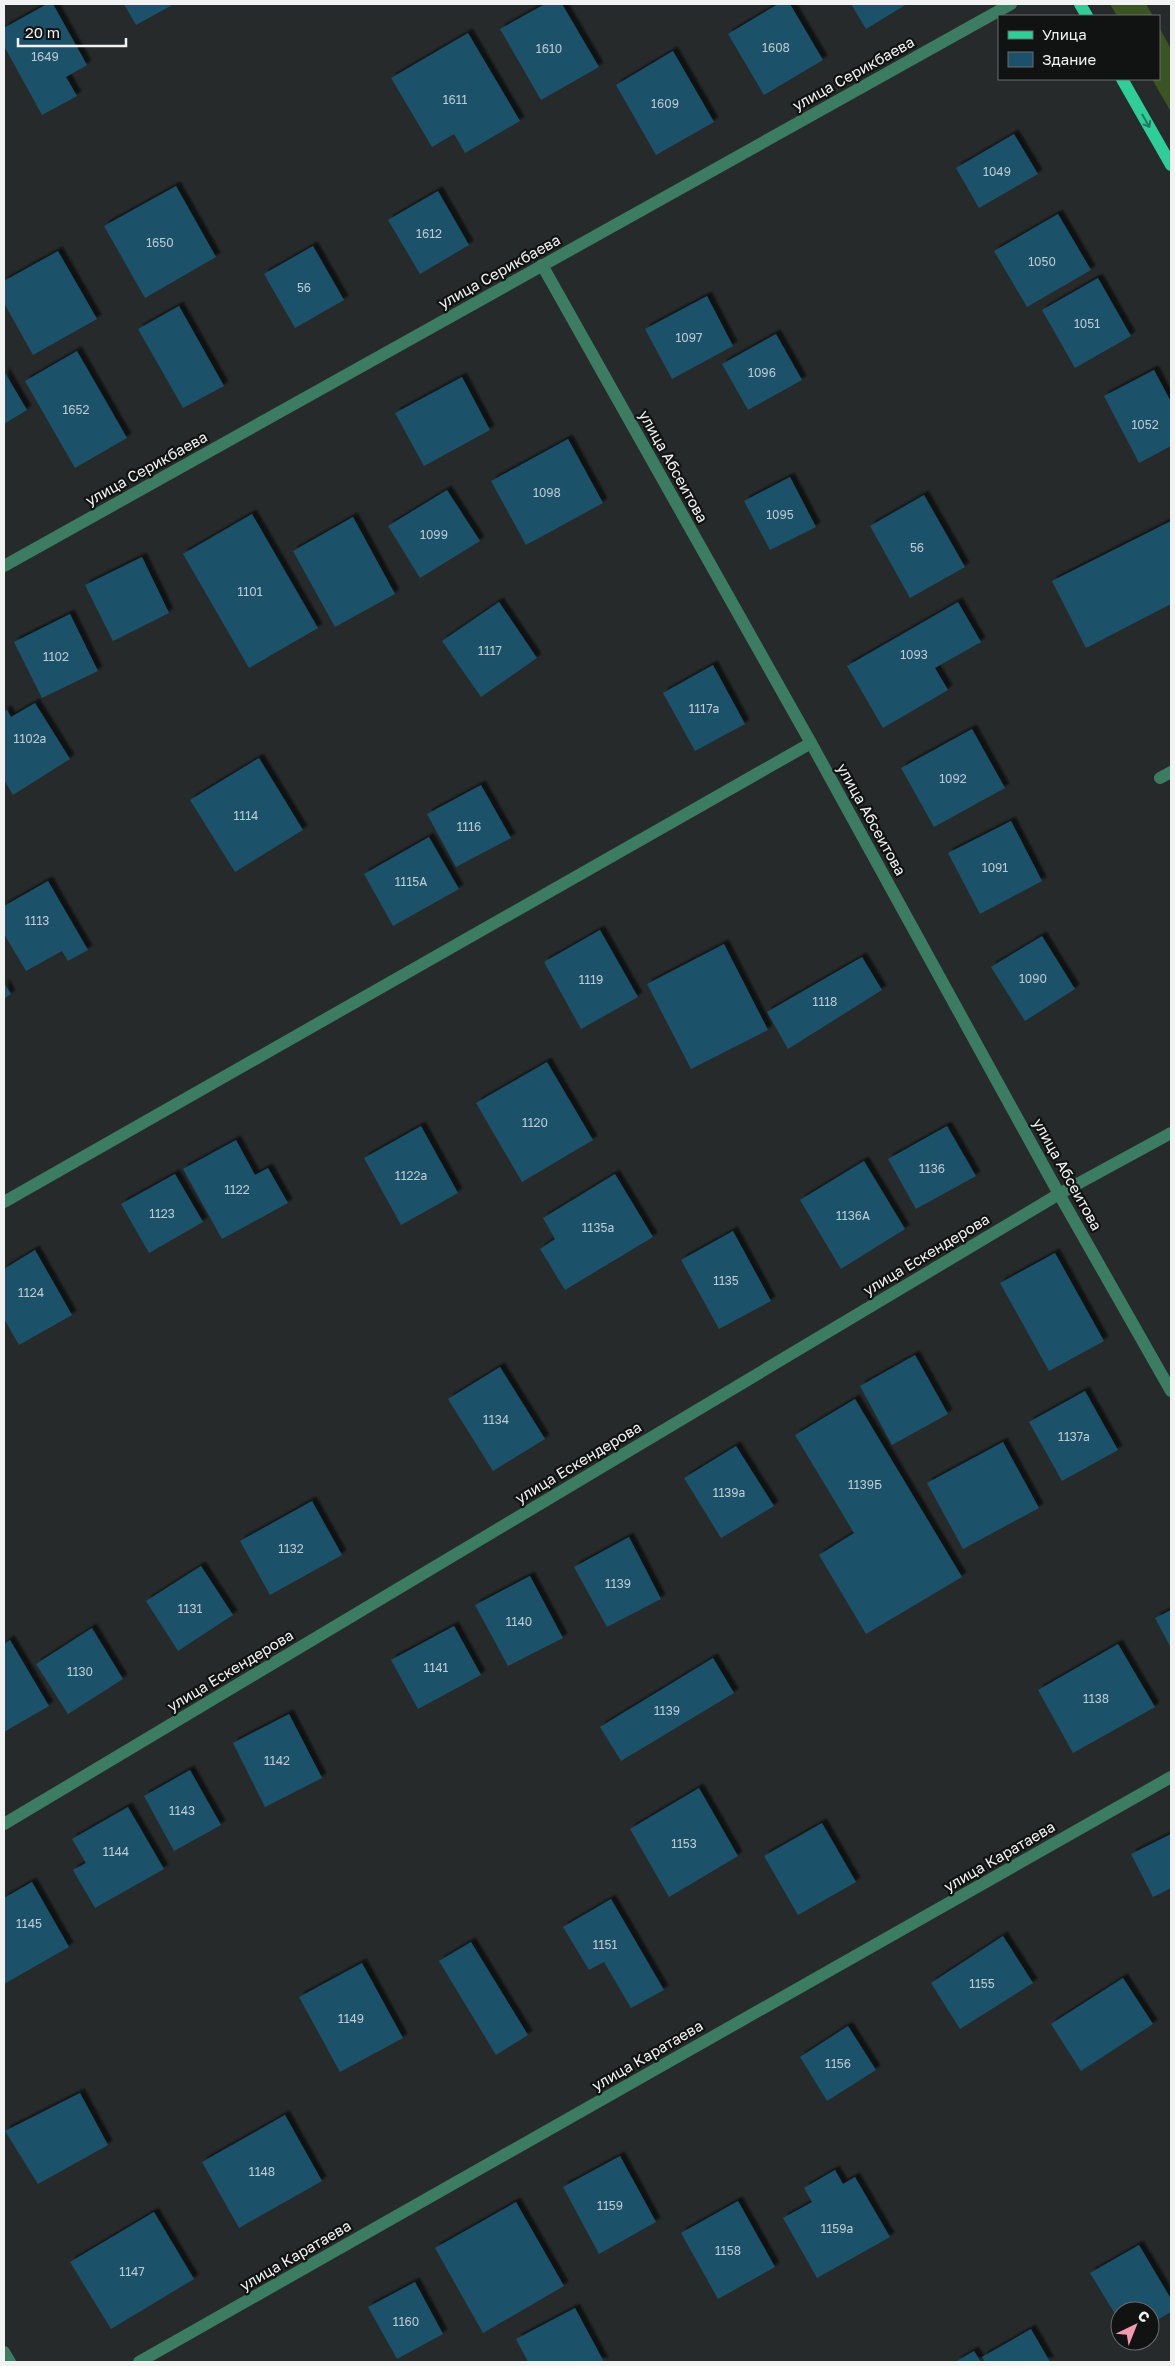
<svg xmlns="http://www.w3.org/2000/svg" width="1175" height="2366" viewBox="0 0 1175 2366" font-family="'Golos Text',sans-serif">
<defs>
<filter id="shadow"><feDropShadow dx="4.5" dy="-4.5" stdDeviation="1" flood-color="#0009"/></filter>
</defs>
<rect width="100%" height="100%" fill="#272a2a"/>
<g fill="#3b5423">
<polygon points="1110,4 1146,4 1153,16 1117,16"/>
<polygon points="1159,27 1171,49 1171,112 1152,79 1159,79"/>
</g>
<g fill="#1b516a" filter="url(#shadow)">
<polygon points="47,4 53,4 87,65 66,77 77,96 42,115 4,46 4,28"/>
<polygon points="124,4 174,4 136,25"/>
<polygon points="545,4 562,4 599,67 541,100 500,29"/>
<polygon points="778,4 790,4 823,60 764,95 728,34"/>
<polygon points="851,4 907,4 866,29"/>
<polygon points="468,33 520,121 465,153 454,134 432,147 391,78"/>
<polygon points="673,51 714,122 656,155 616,85"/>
<polygon points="1014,134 1038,174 979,208 956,168"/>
<polygon points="176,186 216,257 145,298 104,226"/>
<polygon points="438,191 469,245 420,274 388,220"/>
<polygon points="1058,214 1091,270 1027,307 994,251"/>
<polygon points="313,246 344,300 295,328 264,274"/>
<polygon points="58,251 97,319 33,355 4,303 4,281"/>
<polygon points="1098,278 1131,336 1075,368 1042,310"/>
<polygon points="707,296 733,346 672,379 645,329"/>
<polygon points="179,306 224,386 183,408 138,329"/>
<polygon points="776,334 802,380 748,410 722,364"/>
<polygon points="77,351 127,438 75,468 25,381"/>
<polygon points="1154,370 1171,402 1171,446 1139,463 1104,396"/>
<polygon points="4,371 27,410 4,424"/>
<polygon points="462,377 490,430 424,466 395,413"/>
<polygon points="568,439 603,503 526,545 491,481"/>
<polygon points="790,477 816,527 770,550 744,501"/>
<polygon points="447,490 480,541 420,578 388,526"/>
<polygon points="924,495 965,567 910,598 870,526"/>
<polygon points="252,514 318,628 249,668 183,554"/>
<polygon points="353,517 395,594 335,627 293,551"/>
<polygon points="1171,521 1171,604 1086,648 1052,581"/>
<polygon points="142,557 169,613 113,641 85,585"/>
<polygon points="499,602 537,658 481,697 442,641"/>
<polygon points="958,602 981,642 935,668 948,690 883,728 847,666"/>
<polygon points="70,614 98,671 42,698 14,642"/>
<polygon points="713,665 745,724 695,751 663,693"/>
<polygon points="35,703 70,759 13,795 4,780 4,711 7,710 11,717"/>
<polygon points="972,729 1005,788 934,827 901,768"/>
<polygon points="259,758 303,830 235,872 190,800"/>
<polygon points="481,785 511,838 456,867 427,814"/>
<polygon points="1011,821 1042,881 980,914 948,853"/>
<polygon points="429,837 459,889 393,926 364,874"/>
<polygon points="48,881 88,950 68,961 62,951 26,971 4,934 4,906"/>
<polygon points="600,930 638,997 581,1029 544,962"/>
<polygon points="1042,936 1075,989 1025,1021 991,967"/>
<polygon points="724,944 768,1030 691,1069 647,984"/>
<polygon points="862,957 882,990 788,1049 767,1012"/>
<polygon points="4,983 11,994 4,999"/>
<polygon points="547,1062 593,1140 522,1182 476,1103"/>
<polygon points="421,1126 458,1193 401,1225 364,1158"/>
<polygon points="947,1126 976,1176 916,1209 888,1159"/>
<polygon points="236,1140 255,1175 268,1168 288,1203 222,1239 183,1169"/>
<polygon points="864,1161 905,1229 841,1269 800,1200"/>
<polygon points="175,1174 203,1222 149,1253 121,1204"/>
<polygon points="615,1174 653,1237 565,1290 540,1249 555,1239 543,1218"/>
<polygon points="733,1231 771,1301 719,1329 681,1260"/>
<polygon points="35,1250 72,1315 19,1345 4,1319 4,1269"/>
<polygon points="1055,1253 1104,1341 1049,1371 1000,1283"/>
<polygon points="915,1355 948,1414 892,1445 860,1386"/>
<polygon points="500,1367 545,1439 493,1471 448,1399"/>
<polygon points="1085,1391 1118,1450 1062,1481 1029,1422"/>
<polygon points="855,1399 962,1577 866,1634 819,1555 854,1533 795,1435"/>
<polygon points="1003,1442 1039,1508 963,1549 927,1483"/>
<polygon points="736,1446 774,1506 721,1538 684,1478"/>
<polygon points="312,1501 342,1555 270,1595 240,1541"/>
<polygon points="629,1537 661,1599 607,1627 574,1567"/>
<polygon points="201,1566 233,1615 178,1651 146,1601"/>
<polygon points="530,1576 563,1638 508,1666 475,1605"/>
<polygon points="1171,1610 1171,1648 1155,1618"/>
<polygon points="454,1626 481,1675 418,1709 391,1660"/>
<polygon points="92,1628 123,1679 68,1714 36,1664"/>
<polygon points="10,1640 49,1706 4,1732 4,1644"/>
<polygon points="1118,1644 1155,1707 1073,1753 1038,1690"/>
<polygon points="713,1658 734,1693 621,1761 600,1727"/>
<polygon points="289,1714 322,1778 265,1807 233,1743"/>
<polygon points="190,1770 221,1825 174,1851 144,1796"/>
<polygon points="699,1788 738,1856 669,1897 630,1829"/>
<polygon points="128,1807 164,1869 95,1908 73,1870 86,1863 72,1839"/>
<polygon points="822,1823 856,1882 798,1915 764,1856"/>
<polygon points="1171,1834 1171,1888 1153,1897 1131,1854"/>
<polygon points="32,1882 69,1947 4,1984 4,1898"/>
<polygon points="611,1899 664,1990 631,2008 604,1962 589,1970 563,1927"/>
<polygon points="1003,1936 1033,1983 960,2029 931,1983"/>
<polygon points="471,1942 528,2035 496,2055 439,1961"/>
<polygon points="362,1963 403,2038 340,2072 299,1997"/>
<polygon points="1123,1978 1153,2024 1081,2071 1051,2024"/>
<polygon points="848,2026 876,2070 827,2101 800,2057"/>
<polygon points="80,2093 108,2145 38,2184 5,2131"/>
<polygon points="285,2115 322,2181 239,2228 202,2162"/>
<polygon points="620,2156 656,2222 599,2254 563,2187"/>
<polygon points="835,2170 843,2184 855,2177 890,2237 817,2278 783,2218 812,2202 804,2188"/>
<polygon points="738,2201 775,2267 718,2299 681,2233"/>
<polygon points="516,2202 564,2286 483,2333 435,2248"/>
<polygon points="154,2212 194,2279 111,2329 70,2262"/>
<polygon points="1139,2245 1171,2299 1171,2312 1150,2324 1150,2311 1120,2311 1120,2322 1090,2273"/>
<polygon points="415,2282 443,2334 397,2359 368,2307"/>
<polygon points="575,2308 604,2362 528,2362 516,2339"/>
<polygon points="1031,2329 1050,2362 985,2362 982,2357"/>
<polygon points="974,2351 981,2362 955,2362"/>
</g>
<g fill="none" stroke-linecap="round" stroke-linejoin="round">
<g stroke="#3b7c62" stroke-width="12">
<polyline points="542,265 811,743 1059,1194 1171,1391"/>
<polyline points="4,566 1011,4"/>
<polyline points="1160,778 1171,772"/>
<polyline points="4,1202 811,743"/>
<polyline points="4,1824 1059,1194 1171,1133"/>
<polyline points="4,2352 10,2362"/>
<polyline points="139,2362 1171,1777"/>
</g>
<g stroke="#2fce99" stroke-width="12">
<polyline points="1080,4 1087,16"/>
<polyline points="1122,79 1171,165"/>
</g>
</g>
<defs><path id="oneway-shaft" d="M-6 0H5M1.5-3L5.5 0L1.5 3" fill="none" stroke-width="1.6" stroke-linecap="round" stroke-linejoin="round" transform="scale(1.25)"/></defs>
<use stroke="#22795c" href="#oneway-shaft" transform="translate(1146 121) rotate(60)"/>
<g text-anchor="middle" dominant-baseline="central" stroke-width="4.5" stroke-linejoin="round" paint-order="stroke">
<g font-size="12" fill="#bccad1">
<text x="776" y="47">1608</text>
<text x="549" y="48">1610</text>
<text x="45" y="56">1649</text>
<text x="455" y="99">1611</text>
<text x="665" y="103">1609</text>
<text x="997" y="171">1049</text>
<text x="429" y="233">1612</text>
<text x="160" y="242">1650</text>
<text x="1042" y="261">1050</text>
<text x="304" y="287">56</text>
<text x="1087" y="323">1051</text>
<text x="689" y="337">1097</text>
<text x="762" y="372">1096</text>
<text x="76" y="409">1652</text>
<text x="1145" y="424">1052</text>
<text x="547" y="492">1098</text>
<text x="780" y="514">1095</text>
<text x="434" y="534">1099</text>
<text x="917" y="547">56</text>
<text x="250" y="591">1101</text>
<text x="490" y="650">1117</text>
<text x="914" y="654">1093</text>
<text x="56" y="656">1102</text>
<text x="704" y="708">1117а</text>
<text x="30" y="738">1102а</text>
<text x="953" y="778">1092</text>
<text x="246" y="815">1114</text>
<text x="469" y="826">1116</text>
<text x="995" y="867">1091</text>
<text x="411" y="881">1115А</text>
<text x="37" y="920">1113</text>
<text x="1033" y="978">1090</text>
<text x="591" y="979">1119</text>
<text x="825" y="1001">1118</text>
<text x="535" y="1122">1120</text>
<text x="932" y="1168">1136</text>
<text x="411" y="1175">1122а</text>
<text x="237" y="1189">1122</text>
<text x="162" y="1213">1123</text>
<text x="853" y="1215">1136А</text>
<text x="598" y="1227">1135а</text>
<text x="726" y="1280">1135</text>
<text x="31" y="1292">1124</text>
<text x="496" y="1419">1134</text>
<text x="1074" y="1436">1137а</text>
<text x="865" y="1484">1139Б</text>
<text x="729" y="1492">1139а</text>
<text x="291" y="1548">1132</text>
<text x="618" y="1583">1139</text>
<text x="190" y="1608">1131</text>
<text x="519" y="1621">1140</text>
<text x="436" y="1667">1141</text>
<text x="80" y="1671">1130</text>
<text x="1096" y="1698">1138</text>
<text x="667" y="1710">1139</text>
<text x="277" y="1760">1142</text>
<text x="182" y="1810">1143</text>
<text x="684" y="1843">1153</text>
<text x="116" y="1851">1144</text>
<text x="29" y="1923">1145</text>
<text x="605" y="1944">1151</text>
<text x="982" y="1983">1155</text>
<text x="351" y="2018">1149</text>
<text x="838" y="2063">1156</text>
<text x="262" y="2171">1148</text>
<text x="610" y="2205">1159</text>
<text x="837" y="2228">1159а</text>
<text x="728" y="2250">1158</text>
<text x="132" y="2271">1147</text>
<text x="406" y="2321">1160</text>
</g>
<g font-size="15" fill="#f1f3f3" stroke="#111212">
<text transform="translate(853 73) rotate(-29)">улица Серикбаева</text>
<text transform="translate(499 271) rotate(-29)">улица Серикбаева</text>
<text transform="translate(674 466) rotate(61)">улица Абсеитова</text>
<text transform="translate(146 468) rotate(-29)">улица Серикбаева</text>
<text transform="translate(872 819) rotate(61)">улица Абсеитова</text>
<text transform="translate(1068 1174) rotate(61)">улица Абсеитова</text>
<text transform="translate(926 1254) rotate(-31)">улица Ескендерова</text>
<text transform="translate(578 1462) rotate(-31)">улица Ескендерова</text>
<text transform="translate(230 1670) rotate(-31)">улица Ескендерова</text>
<text transform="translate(999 1856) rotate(-30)">улица Каратаева</text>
<text transform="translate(647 2055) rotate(-30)">улица Каратаева</text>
<text transform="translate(295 2255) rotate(-30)">улица Каратаева</text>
</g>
</g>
<rect width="1175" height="2366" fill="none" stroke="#f1f3f3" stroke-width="10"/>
<rect x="998" y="15" width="162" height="65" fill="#111212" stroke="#6b6c6c"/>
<rect x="1008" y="31" width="25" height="8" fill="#2fce99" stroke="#6b6c6c"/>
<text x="1042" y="40" font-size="15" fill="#f1f3f3">Улица</text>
<rect x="1008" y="52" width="25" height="15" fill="#1b516a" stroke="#6b6c6c"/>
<text x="1042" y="65" font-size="15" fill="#f1f3f3">Здание</text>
<g transform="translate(1135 2326) rotate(43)"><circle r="24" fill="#111212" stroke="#6b6c6c"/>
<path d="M0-4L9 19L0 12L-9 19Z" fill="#f29aaf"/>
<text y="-8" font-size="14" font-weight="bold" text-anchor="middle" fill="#f1f3f3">С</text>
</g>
<path d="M18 38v8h108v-8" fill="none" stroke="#f1f3f3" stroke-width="2.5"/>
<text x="25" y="38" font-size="15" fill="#f1f3f3" stroke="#111212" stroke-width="4" paint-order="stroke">20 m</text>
</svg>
